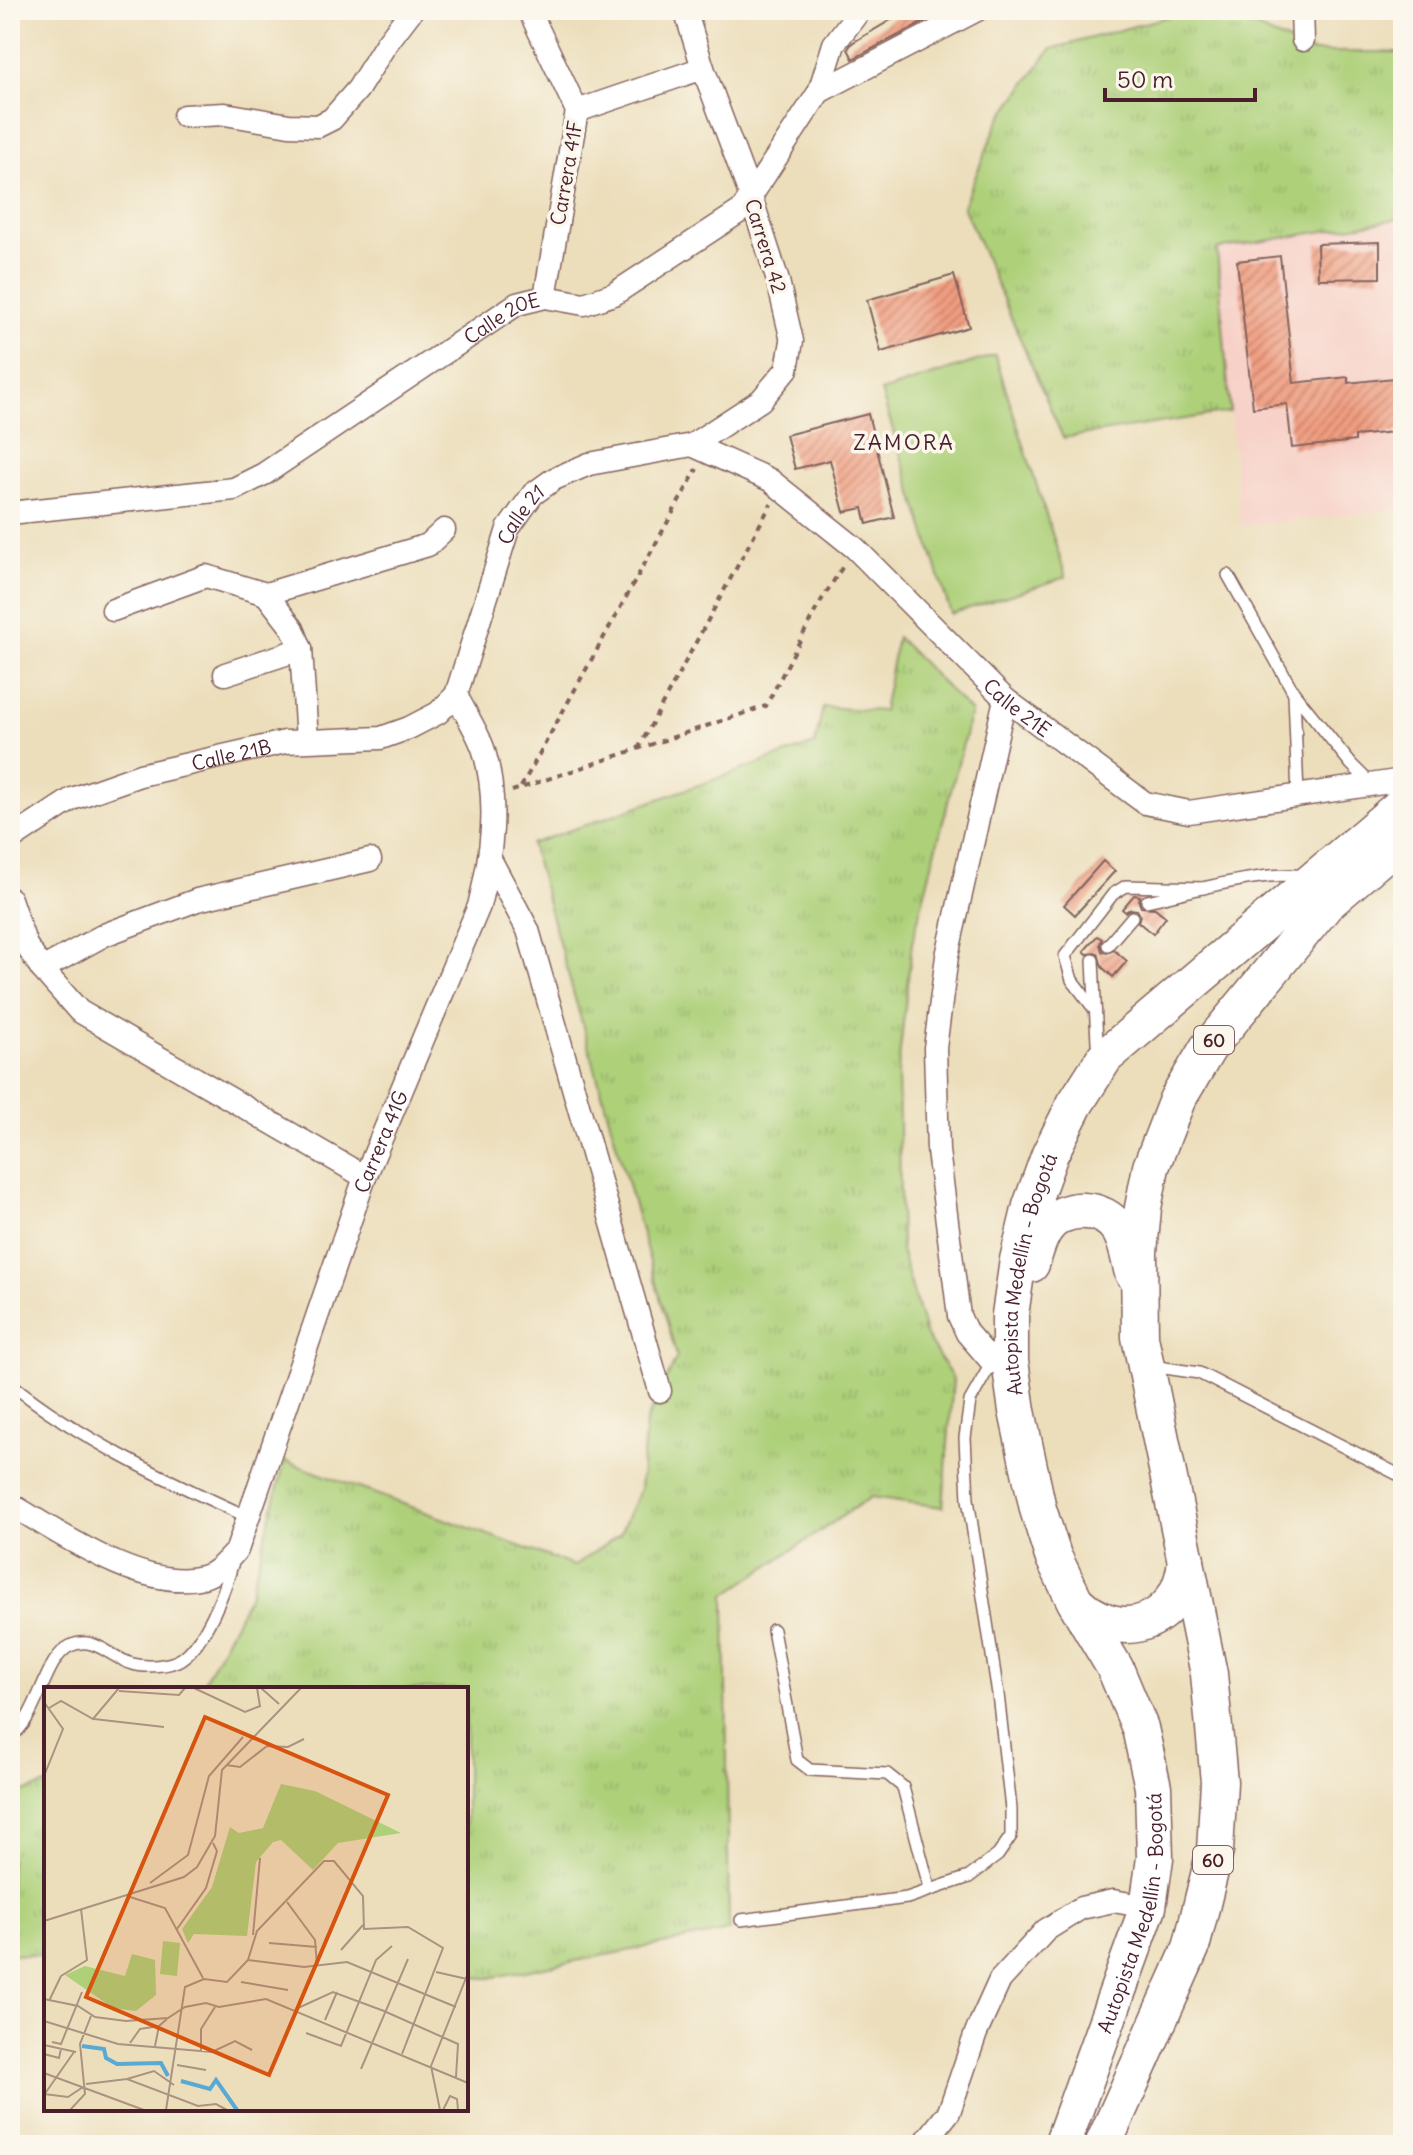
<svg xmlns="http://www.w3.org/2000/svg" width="1413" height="2155" viewBox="0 0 1413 2155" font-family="Delius,sans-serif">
<defs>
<pattern id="grass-tufts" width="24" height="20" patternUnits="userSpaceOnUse" patternTransform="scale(2)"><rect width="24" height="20" fill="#add079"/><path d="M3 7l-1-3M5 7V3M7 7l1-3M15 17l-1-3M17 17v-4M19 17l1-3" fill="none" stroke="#96b269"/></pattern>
<pattern id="building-hatch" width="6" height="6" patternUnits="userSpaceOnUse" patternTransform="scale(2)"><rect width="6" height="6" fill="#f09d80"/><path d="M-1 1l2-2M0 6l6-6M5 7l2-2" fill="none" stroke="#c47f69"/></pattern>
</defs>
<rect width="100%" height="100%" fill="#fbf7ec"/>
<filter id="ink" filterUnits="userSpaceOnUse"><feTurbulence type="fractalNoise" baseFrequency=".0125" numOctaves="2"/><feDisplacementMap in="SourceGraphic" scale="16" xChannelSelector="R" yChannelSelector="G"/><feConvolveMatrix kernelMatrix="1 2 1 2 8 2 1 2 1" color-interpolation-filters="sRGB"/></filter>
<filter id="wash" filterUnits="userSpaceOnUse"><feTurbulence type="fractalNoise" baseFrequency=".006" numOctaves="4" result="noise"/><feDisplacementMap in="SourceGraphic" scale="32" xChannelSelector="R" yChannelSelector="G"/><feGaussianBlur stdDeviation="1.8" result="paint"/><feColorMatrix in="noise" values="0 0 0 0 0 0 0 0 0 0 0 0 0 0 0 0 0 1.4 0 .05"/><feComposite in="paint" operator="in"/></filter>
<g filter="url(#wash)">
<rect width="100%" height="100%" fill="#ecdebb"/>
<polygon fill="#f7d1c8" points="1403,218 1403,509 1240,526 1217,248"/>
<g fill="url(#grass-tufts)" stroke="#7c7852" stroke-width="2">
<polygon points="1192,10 1214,10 1313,52 1403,52 1403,218 1217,249 1230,412 1063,438 963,206 999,120 1051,49"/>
<polygon points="897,637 971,712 912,943 898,1069 901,1250 926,1336 953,1379 943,1507 871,1497 725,1595 729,1931 489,1978 466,1977 466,1689 200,1689 250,1594 285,1461 574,1566 620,1534 640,1489 646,1422 677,1357 531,844 815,744 823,707 883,711"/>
<polygon points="46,1785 46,1956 10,1954 10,1800 20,1793"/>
</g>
<polygon fill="#add079" stroke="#7c7852" stroke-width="2" points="995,355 1066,577 951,614 881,392"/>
<g id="blocks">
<g fill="url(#building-hatch)">
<polygon points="908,10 947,10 853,59 848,49 852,43"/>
<polygon points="1380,242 1380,278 1318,279 1317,244"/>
<polygon points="1280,256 1294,383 1348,377 1348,383 1403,377 1403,431 1355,436 1355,441 1292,448 1287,404 1253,408 1237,261"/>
<polygon points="954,275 969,327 881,352 867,300"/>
<polygon points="868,414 894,517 867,524 863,508 844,512 830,460 795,469 786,435"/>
<polygon points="1103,861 1115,871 1075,915 1064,905"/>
<polygon points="1134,895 1140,896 1139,902 1141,907 1155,908 1166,917 1153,934 1138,922 1140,915 1137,910 1130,909 1125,912 1122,909"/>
<polygon points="1097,936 1102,939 1100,944 1102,951 1107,953 1114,950 1127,961 1113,977 1102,967 1098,953 1087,954 1084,951"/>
</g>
</g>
</g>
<g filter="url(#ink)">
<use href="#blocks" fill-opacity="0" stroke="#83625d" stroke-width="2"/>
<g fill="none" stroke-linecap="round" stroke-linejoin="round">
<g stroke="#83625d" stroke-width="14">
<g id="service">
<polyline points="1228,575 1294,693 1351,764 1371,784"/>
<polyline points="1294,694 1298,796"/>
<path d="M1147 901C1191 891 1264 870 1307 876"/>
<polyline points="1108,945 1132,917"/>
<polyline points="1093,960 1097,1042 1103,1054"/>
<polyline points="1095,1010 1072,980 1065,956 1113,894 1126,886 1204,888"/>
<polyline points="1151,1366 1199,1373 1403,1477"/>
<path d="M10 1383C81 1440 164 1479 246 1516"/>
<polyline points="773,1630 797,1760 810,1770 887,1774 903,1787 930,1890"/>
<path d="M10 1737C38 1720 44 1658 70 1646 95 1634 111 1659 133 1664 145 1668 170 1666 181 1659 206 1642 225 1590 233 1562"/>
<polyline points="741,1920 907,1898 969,1877 998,1855 1011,1836 1011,1809 998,1694 968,1499 965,1438 970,1401 992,1362"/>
</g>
</g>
<g stroke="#83625d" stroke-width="25">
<g id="minor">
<polyline points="529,10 577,111 545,297"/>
<polyline points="1302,10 1303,40"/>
<polyline points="819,92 834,44 856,15 855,10"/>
<polyline points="577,111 703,68"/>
<polyline points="184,116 225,114 289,125 318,126 332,119 358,89 386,44 412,10"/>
<path id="s1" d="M692 445 770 480 855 548 1005 699 1145 803 1189 812 1403 780"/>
<path id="s2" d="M10 513 234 489 264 474 517 304 545 297 584 304 614 294 742 210 819 92 977 10"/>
<polyline points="266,594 428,545 444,530"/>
<polyline points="113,610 206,576 266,594 293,629 301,649 307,740"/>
<polyline points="225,674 301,649"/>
<polyline points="1005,699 947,956 935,1048 938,1151 959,1316 967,1333 992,1362 1010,1361"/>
<path id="s3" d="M10 840 72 799 140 775 285 742 381 738 409 728 438 713 456 695 508 529 533 494 554 479 589 464 692 445 761 400 787 369 792 341 778 281 751 197 703 68 685 10"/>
<polyline points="491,861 528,930 660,1391"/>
<polyline points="10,899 26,945 42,969 79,1011 365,1177"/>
<polyline points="42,969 104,935 197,900 370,860"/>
<path id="s4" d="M10 1504C60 1533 143 1592 203 1577 218 1573 227 1560 237 1550L365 1177 479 906C492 855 499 802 484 751 478 732 465 713 456 695"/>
<polyline points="923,2145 949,2112 976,2033 1000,1980 1046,1930 1081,1908 1113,1901 1148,1907"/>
</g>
</g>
<g stroke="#83625d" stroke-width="39">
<g id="trunk">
<path d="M1031 1264C1035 1253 1038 1239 1045 1229 1063 1204 1104 1205 1120 1231 1127 1243 1129 1259 1133 1273"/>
<path d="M1076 1602C1122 1647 1182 1622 1186 1559"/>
<path id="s5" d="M1062 2145 1148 1907 1155 1858 1153 1787 1140 1728 1115 1668 1075 1601 1053 1556 1038 1509 1017 1411 1010 1361V1315L1018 1260 1031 1206 1050 1154 1075 1104 1105 1057 1403 804"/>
<polyline points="1103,2145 1191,1948 1215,1851 1219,1782 1209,1674 1140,1337 1139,1252 1143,1208 1151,1167 1177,1100 1208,1048 1326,904 1403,838"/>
</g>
</g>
<g stroke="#83625d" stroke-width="4" stroke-dasharray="6 6" stroke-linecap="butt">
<polyline points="638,749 771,504"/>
<polyline points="521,787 697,469"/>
<polyline points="512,791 766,706 819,604 845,563"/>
</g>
<use href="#service" stroke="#fff" stroke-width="11"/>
<use href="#minor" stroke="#fff" stroke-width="22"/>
<use href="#trunk" stroke="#fff" stroke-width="36"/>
</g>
</g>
<g text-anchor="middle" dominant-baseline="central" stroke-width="7" stroke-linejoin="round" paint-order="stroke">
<g fill="#fbf7ec" stroke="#7f6065" stroke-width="2">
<rect x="1194" y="1026" width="40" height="28" rx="6"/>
<rect x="1193" y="1846" width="40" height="28" rx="6"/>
</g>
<g font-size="18" font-weight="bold" fill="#4a1f2b">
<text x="1214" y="1040">60</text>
<text x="1213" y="1860">60</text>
</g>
<g font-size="20" fill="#4a1f2b" stroke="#fbf7ec">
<text transform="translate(566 173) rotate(-80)">Carrera 41F</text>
<text transform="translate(766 246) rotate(73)">Carrera 42</text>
<text stroke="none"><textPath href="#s2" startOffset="544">Calle 20E</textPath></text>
<text stroke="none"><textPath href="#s3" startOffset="672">Calle 21</textPath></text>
<text stroke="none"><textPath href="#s1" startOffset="422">Calle 21E</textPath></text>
<text stroke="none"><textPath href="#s3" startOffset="240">Calle 21B</textPath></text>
<text stroke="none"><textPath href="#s4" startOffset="688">Carrera 41G</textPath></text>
<text stroke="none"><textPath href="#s5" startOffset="916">Autopista Medellín - Bogotá</textPath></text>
<text stroke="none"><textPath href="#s5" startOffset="244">Autopista Medellín - Bogotá</textPath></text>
</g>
<g font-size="22" letter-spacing="2" fill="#4a1f2b" stroke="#fbf7ec">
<text x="904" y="442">ZAMORA</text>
</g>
</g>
<g transform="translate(44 1687)">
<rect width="424" height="424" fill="#ecdebb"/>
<path d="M237 97 271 104 357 146 294 156 269 183 237 153 229 155 212 175 203 249 150 247 144 256 138 242 168 200 186 140 195 146 219 141ZM88 267 111 273 112 308 92 324 69 321 21 288 41 279 81 289Z" fill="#add079"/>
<path d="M119 254 136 256 133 289 116 287Z" fill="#add079"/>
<path fill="none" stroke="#58a9d3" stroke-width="4" d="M38 359 60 362 62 371 73 377 117 376 124 389M137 394 166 402 172 393 193 423"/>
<path fill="none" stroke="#ab9281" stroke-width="2" d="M150 1 201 25 216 19 213 1M217 1 235 17M75 4 135 8 141 1M0 15 19 42 0 89M5 21 17 14 49 32 75 1M50 32 120 40M182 78 196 80 223 59 244 60 260 52M106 196 144 168 165 89 199 50M86 210 121 221 159 291M243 215 271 253 273 278M0 234 140 190 153 180 171 149 178 83 257 1M133 242 162 201 173 164 169 156M209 248 216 171M225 256 273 260M297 263 319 238M204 273 213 244 280 174H290L319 209 320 242 364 240 399 261 358 367M204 273 260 280 303 275 412 320M392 285 423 292M17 289 43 273 37 222M197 295 244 303M0 312 34 319 51 330 82 334 124 331 141 320 162 316 175 320 222 312 424 396M5 314 17 289M254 321 289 305 340 324 414 357 412 390M281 333 293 305M0 334 74 357 168 365 191 354 208 363M262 346 297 359 332 273 348 259M8 355 17 357 38 305M86 356 96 342 115 339M0 358 32 365M111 359 115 339 123 332M157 364V342L171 320M0 367 15 371 17 362M133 378 162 383M317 382 364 272M0 386 100 423M83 392 110 384 130 398M42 397 83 392 154 419 172 417 183 423M0 407 24 410 39 400M0 408 30 365M26 423 41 407 36 357 47 329M122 423 141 300 160 292 183 295 204 273M396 423 387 379 424 286M399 423 406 409 413 412 414 423"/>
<path fill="#d8530f" fill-opacity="0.15" stroke="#d8530f" stroke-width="4" d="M161 30 344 108 225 388 42 310Z"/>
<rect width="424" height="424" fill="none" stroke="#4a1f2b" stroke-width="4"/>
</g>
<rect width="1413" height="2155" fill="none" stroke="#fbf7ec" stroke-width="40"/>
<path d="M1105 88v12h150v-12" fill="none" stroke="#4a1f2b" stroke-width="4"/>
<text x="1117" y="88" font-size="24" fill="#4a1f2b" stroke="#fbf7ec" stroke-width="6" paint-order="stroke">50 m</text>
</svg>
